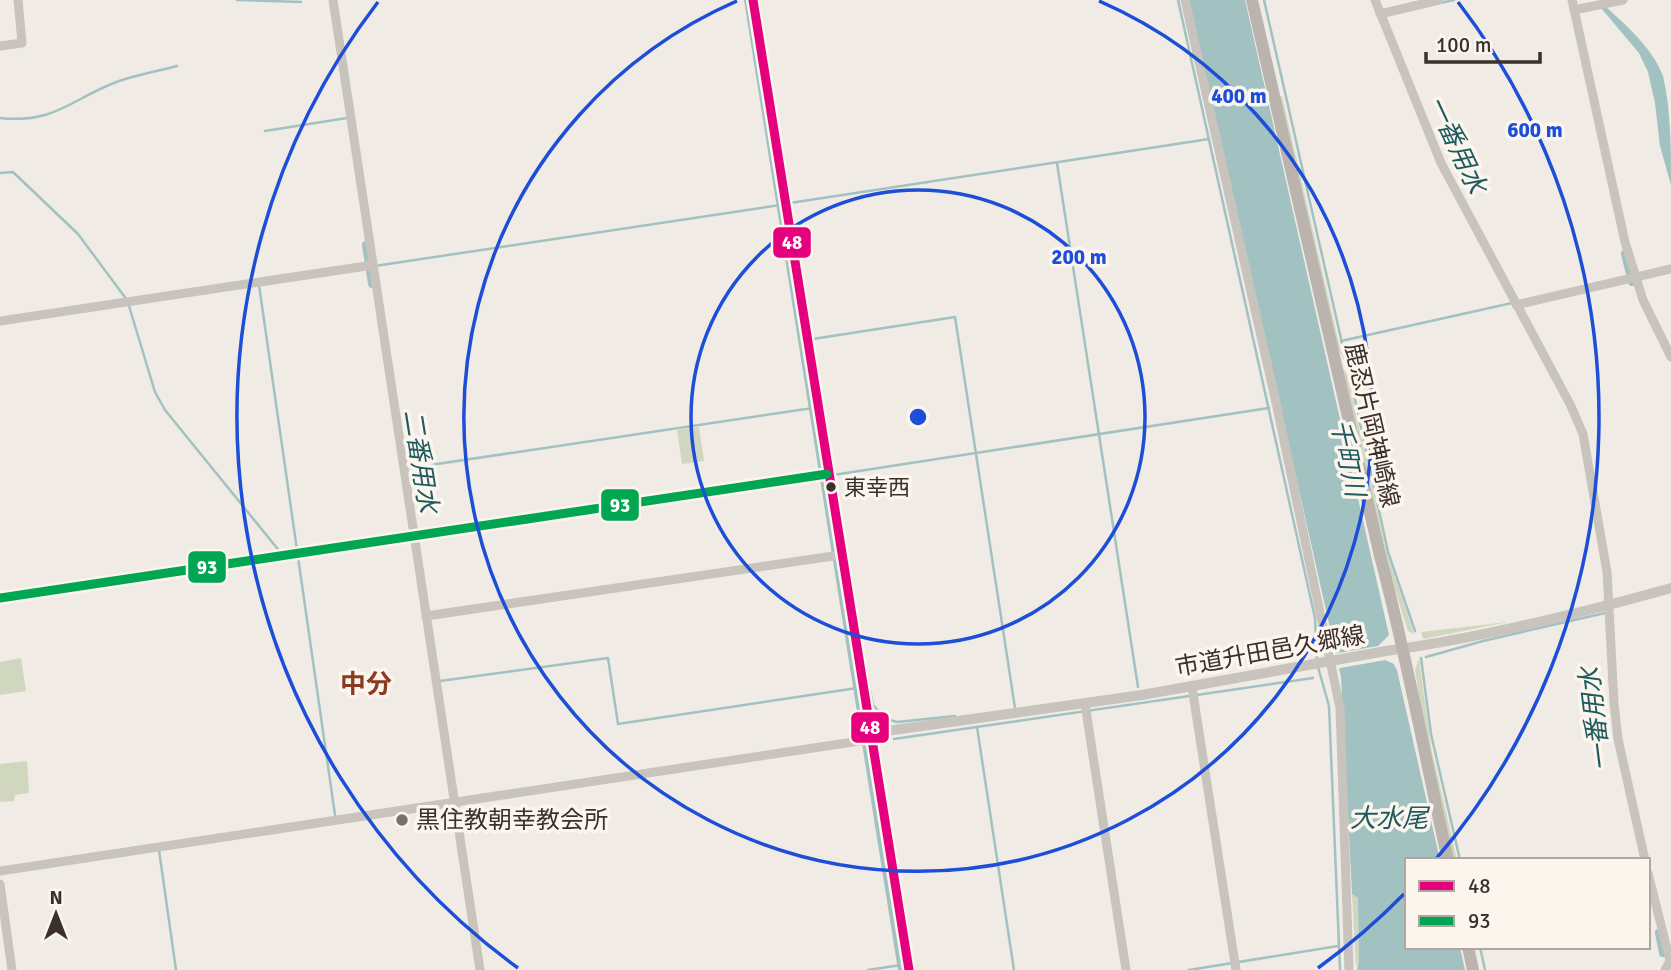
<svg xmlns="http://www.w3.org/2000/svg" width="1671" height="970" viewBox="0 0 1671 970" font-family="Signika,'Noto Sans JP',sans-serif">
<rect width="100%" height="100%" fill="#f0ebe5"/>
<g fill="#d1d6bf">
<polygon points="1282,96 1339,344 1346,364 1335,342 1279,97"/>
<polygon points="1338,359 1348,377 1386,550 1414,634 1408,631 1387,564"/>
<polygon points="699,427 704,461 682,464 677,430"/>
<polygon points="1508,622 1423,639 1421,632"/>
<polygon points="21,658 26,691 0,695 0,662"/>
<polygon points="1419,659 1431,747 1457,860 1453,860 1427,748 1415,670"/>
<polygon points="27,761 29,793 15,795 14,801 0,802 0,764"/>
<polygon points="1352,894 1358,898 1359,960 1356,967"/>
</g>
<g fill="#a1c2c1">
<polygon points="1189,0 1245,0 1440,860 1407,860 1407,947 1460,947 1465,970 1357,970 1359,960 1358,898 1352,894 1341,677"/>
<path d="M1601 8H1607C1628 27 1653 49 1663 76 1671 109 1671 150 1671 185L1660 146 1655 103 1648 72 1639 53Z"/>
</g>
<polygon fill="#f0ebe5" points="1391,633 1399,668 1396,669 1394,664 1385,660 1335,669 1333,654 1378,646"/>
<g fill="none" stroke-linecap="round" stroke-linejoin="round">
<g stroke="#a1c2c1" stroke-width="2.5">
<polyline points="237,0 301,2"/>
<polyline points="1178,0 1315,618 1317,661"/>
<polyline points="1264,0 1342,343"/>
<polyline points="1440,3 1454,0"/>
<path d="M0 118C56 124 72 98 119 81 137 75 158 71 177 66"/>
<polyline points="265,131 347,118"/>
<polyline points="1057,163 1138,687"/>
<polyline points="0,173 13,172 78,234 127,300"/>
<polyline points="790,203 1209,139"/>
<polyline points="375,266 780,205"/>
<polyline points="259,285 335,815"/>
<polyline points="129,306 155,392 165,410 281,553"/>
<polyline points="813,339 955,317 1015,708"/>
<polyline points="1341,341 1512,303"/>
<polyline points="1352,386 1388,552 1415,631"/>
<polyline points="410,468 813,408"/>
<polyline points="833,475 1269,408"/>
<polyline points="861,645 873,705 886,719 897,722 955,716"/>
<polyline points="1426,657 1483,641 1605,613"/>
<polyline points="1421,658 1431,734 1460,860"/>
<polyline points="1318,667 1329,706 1340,970"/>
<polyline points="440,681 608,658 618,724 857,688"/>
<polyline points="977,727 1014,970"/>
<polyline points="894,739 1313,678"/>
<polyline points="159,850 176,970"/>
<polyline points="1480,947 1485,970"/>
<polyline points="868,970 901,965"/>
<polyline points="1189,970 1338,946"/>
</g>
<g stroke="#a1c2c1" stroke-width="8">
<polyline points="748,0 902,970"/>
<polyline points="366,245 372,284"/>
<polyline points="1625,254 1632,282"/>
<polyline points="1659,933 1663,953"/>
</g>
<g stroke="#c9c3be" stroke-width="9">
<polyline points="333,0 480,970"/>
<polyline points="753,0 854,635"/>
<polyline points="1185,0 1277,407 1340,708 1349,970"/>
<polyline points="1375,0 1441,163 1571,406 1583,434 1607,572 1614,703 1618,739 1645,860"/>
<polyline points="1572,0 1625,242 1643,300 1671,357"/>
<polyline points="1574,10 1623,0"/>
<polyline points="1380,14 1439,0"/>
<polyline points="0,46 22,43 18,0"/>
<polyline points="1516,305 1671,269"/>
<polyline points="0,321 373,265"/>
<polyline points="0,598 827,474"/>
<polyline points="426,616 840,555"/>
<polyline points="1192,687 1236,970"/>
<polyline points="1085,704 1126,970"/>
<polyline points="0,871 873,739"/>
<polyline points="1648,873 1670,961 1665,970"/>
<polyline points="0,884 12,970"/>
</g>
<g stroke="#c9c3be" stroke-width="10">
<polyline points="854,635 874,746 909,970"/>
<path d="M872 733 1142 695 1386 651C1482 638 1578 614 1671 588"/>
</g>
<g stroke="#bab3ae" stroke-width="12">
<path d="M1252 0 1380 556C1407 656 1425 759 1448 860"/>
<polyline points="1468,947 1473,970"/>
</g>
<g stroke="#fbf5ee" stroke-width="14">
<polyline id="bus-1" points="753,0 909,970"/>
</g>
<g stroke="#fbf5ee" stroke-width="14">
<polyline id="bus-2" points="0,598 827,474"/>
</g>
<use href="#bus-1" stroke="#e5007d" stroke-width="9"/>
<use href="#bus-2" stroke="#00a651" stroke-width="9"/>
</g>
<g fill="none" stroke="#1d4ed8" stroke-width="3.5">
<circle cx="918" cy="417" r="227"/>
<path d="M1099 1A454 454 0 1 1 737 1"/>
<path d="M1404 894A681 681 0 0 1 1318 968M518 968A681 681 0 0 1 378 2M1458 2A681 681 0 0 1 1436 859"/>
</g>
<circle fill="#3b302b" stroke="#fbf5ee" stroke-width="2.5" cx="831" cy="487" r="6"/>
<circle fill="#7a716c" stroke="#fbf5ee" stroke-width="2.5" cx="402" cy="820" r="7"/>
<g text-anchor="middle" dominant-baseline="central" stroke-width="7" stroke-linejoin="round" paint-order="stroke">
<g font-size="22" fill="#3b302b" stroke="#fbf5ee" text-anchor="start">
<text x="844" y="487">東幸西</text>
</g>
<g font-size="24" fill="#3b302b" stroke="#fbf5ee">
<text transform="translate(1372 425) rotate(77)">鹿忍片岡神崎線</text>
<text transform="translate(1270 651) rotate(-10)">市道升田邑久郷線</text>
</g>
<g font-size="24" fill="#3b302b" stroke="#fbf5ee" text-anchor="start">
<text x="416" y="820">黒住教朝幸教会所</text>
</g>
<g font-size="26" font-style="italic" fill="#1f5a5e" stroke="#fbf5ee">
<text transform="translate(1456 145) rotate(65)">一番用水</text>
<text transform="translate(1347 458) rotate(78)">千町川</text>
<text transform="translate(420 461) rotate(81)">二番用水</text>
<text transform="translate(1596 719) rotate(-97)">一番用水</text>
<text x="1389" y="819">大水尾</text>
</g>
<g font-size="26" font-weight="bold" fill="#8c3b22" stroke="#fbf5ee">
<text x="366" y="685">中分</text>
</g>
</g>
<circle cx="918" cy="417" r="10" fill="#1d4ed8" stroke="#fbf5ee" stroke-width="3.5"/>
<g font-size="21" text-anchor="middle" font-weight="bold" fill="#1d4ed8" stroke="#fbf5ee" stroke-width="7" stroke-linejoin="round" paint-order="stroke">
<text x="1239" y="103">400 m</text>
<text x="1535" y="137">600 m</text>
<text x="1079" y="264">200 m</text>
</g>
<g stroke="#fbf5ee" stroke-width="2.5">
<rect x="772" y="226" width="40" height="33" rx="7" fill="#e5007d"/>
<rect x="600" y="488" width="40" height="34" rx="7" fill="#00a651"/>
<rect x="187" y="550" width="40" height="34" rx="7" fill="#00a651"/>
<rect x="850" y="711" width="40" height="33" rx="7" fill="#e5007d"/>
</g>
<g font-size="19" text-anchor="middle" font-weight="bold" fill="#fff">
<text x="792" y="249">48</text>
<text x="620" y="512">93</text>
<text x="207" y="574">93</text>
<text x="870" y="734">48</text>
</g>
<rect x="1405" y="858" width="245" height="91" fill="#fbf5ee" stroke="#aea6a0" stroke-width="2"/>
<rect x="1419" y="881" width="35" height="10" fill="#e5007d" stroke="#aea6a0" stroke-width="2"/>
<text x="1468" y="893" font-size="21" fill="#3b302b">48</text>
<rect x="1419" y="916" width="35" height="10" fill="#00a651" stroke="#aea6a0" stroke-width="2"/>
<text x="1468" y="928" font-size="21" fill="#3b302b">93</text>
<g transform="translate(56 914)" stroke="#fbf5ee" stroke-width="5" paint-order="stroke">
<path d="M0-5L12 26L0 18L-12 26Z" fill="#3b302b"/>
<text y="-10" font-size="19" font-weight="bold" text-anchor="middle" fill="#3b302b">N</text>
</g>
<path d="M1426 52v10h114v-10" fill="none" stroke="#3b302b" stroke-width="3.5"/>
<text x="1436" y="52" font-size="21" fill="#3b302b" stroke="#fbf5ee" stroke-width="5" paint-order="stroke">100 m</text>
</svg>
